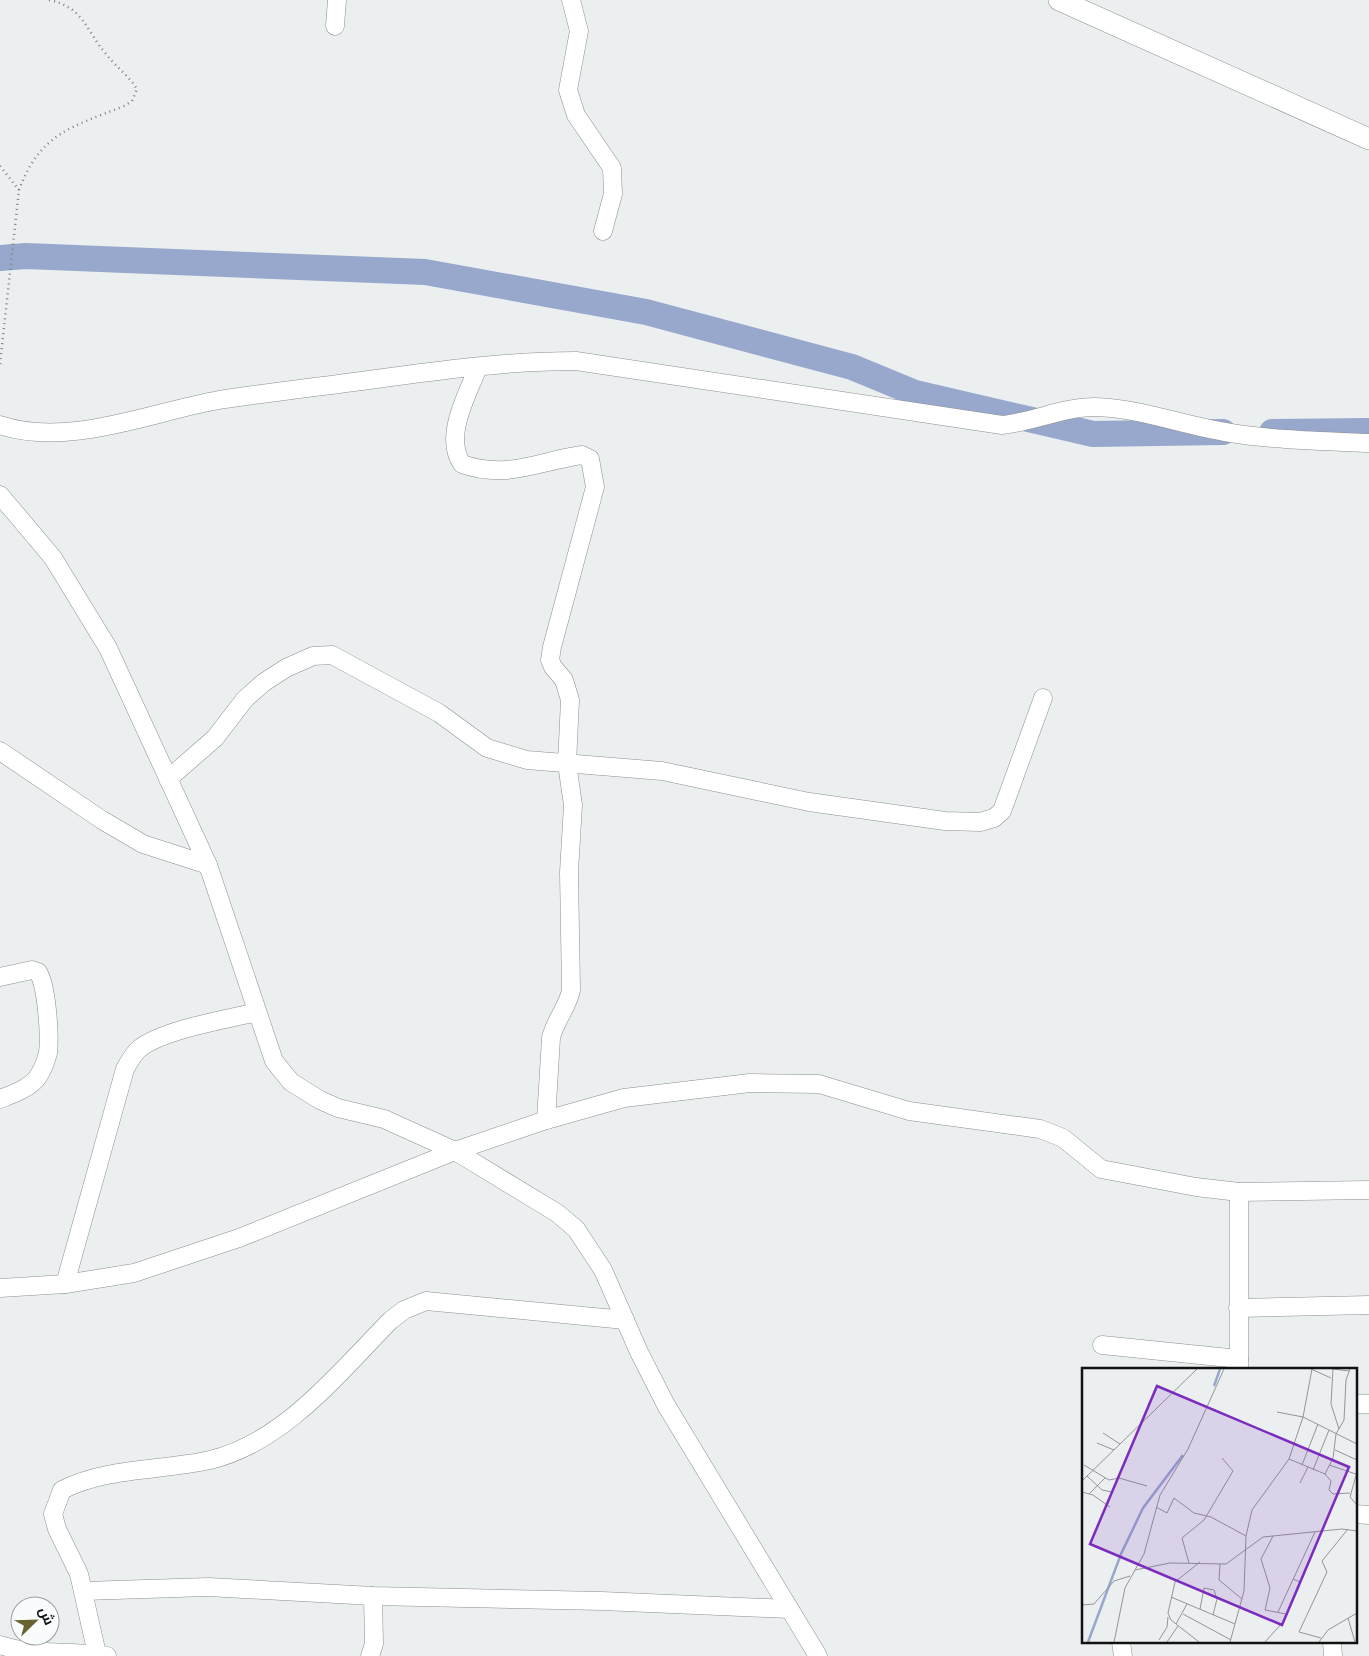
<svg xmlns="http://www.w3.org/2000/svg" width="1369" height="1656" viewBox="0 0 1369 1656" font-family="'Fira Sans',Cairo,sans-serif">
<rect width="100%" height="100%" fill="#ebeff0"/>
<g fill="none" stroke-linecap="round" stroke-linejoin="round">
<g stroke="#98a8cd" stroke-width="26">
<polyline points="0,258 26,256 425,272 646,312 852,367 915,393 1093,434 1223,432"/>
<polyline points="1272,432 1369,431"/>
</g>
<g stroke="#8b8f90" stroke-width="19">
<g id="minor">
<polyline points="571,0 579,31 568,90 576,115 612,168 613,194 603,231"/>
<polyline points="335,26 337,0"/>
<path d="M478 367C468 394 443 436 462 464 507 480 539 461 582 455L590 459 595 487 552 647 550 660 553 667 564 680 570 700 567 764 573 805 569 872 571 990C568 1007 555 1020 551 1038L546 1120"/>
<path d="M0 425C68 448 151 412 219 400 264 393 309 388 354 382 428 372 502 361 576 361L1002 425C1033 422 1063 407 1095 407 1139 408 1182 425 1225 432 1270 440 1323 441 1369 443"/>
<polyline points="0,495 53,558 108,648 208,865 274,1061 291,1082 320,1100 338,1108 384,1119 455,1151 557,1213 576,1229 603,1270 639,1352 666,1405 818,1656"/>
<polyline points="0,751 102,820 143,844 208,865"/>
<polyline points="168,779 215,738 245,699 263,683 286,668 313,656 332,655 439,713 487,748 527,760 662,771 809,802 945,821 980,822 994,818 1002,811 1043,698"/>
<path d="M0 977 32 970 38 972C47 986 50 1036 48 1053 46 1061 42 1071 37 1078 28 1089 13 1094 0 1099"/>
<polyline points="1239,1192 1239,1370"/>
<path d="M65 1284 125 1069C129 1062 133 1054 139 1049 162 1030 227 1019 257 1012"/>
<polyline points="0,1288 65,1284 134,1273 239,1238 455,1151 546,1120 624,1098 750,1083 819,1084 909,1111 1040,1129 1063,1138 1101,1169 1196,1187 1239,1192 1369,1190"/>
<polyline points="1238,1308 1369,1305"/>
<polyline points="1102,1345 1239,1359"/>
<polyline points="1355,1404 1369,1404"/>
<polyline points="1355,1514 1369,1515"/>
<polyline points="84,1591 208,1587 373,1596 602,1601 789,1609"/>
<polyline points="1121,1642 1123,1656"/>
<polyline points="1332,1642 1333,1656"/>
<path d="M0 1645C33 1656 71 1650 107 1656"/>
<path d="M97 1654 79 1574 57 1529 53 1514 62 1490C108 1467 161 1471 210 1460 285 1442 339 1372 391 1320L404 1310 426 1301 625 1320"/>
<polyline points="370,1656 374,1644 373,1596"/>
</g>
</g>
<g stroke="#8b8f90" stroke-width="22">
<polyline id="tertiary" points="1059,0 1369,139"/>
</g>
<g stroke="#7e8181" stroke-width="2.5" stroke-dasharray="1 4" stroke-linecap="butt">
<polyline points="0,166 19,190"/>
<path d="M0 364 19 190C40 133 72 127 124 106L132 101 137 89C129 76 116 67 106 54 86 31 84 7 49 0"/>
</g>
<use href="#minor" stroke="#fff" stroke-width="18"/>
<use href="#tertiary" stroke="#fff" stroke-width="21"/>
</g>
<g transform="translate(1082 1368)">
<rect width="275" height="275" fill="#ebeff0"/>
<path fill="none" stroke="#98a8cd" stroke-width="2.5" d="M132 18 138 1M6 274 39 186 61 140 101 87"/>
<path fill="none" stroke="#939697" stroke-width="1" d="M229 1 249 10M251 1 249 36 257 61M251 1 267 3M195 44 221 49 275 76M21 65 38 76M15 75 32 82M253 82 275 92M207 91 243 106 249 113 247 122 251 126 268 125M2 97 27 112 37 110 65 118M220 97 236 56M247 97 274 106M231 102 247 62M275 104 268 129 275 137M243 106 251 90 254 66 262 52 264 12 268 1M5 108 20 122 30 124M0 113 115 1M218 115 226 99M0 124 11 127 28 139M7 126 23 110M74 139 85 145 92 130 112 145 129 149 164 168M191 168 179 191 188 220 183 242 204 246M107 195 100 170 122 152 151 103 140 90M138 196 137 212 160 231M53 202 62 186 78 127 106 81 142 1M89 229 153 256M0 237 12 236 32 213 48 208M118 241 122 220 132 222 135 231 131 247M196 244 233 164M101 246 149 272M266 250 273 274M94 256 105 236M239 270 217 264 245 204 240 193 266 161M77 272 85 259 86 249M32 274 43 220 53 202 88 195 144 196 181 169 260 161 275 163M85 274 96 258M117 274 89 252 86 245 93 214 118 194M148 274 162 223 164 168 170 142 207 91 221 49 230 1M183 274 201 254 217 219 218 214 211 211M237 274 246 262 275 245"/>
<path fill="#7b2cbf" fill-opacity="0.15" stroke="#7b2cbf" stroke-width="2.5" d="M75 18 267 99 200 257 8 176Z"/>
<rect width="275" height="275" fill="none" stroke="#101111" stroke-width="2.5"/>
</g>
<g transform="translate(35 1621) rotate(67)"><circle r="24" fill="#f8fcfd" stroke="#9b9e9f"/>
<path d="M0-4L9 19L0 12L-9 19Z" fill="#69632f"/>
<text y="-8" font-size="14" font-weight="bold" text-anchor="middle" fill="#101111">ش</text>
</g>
</svg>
